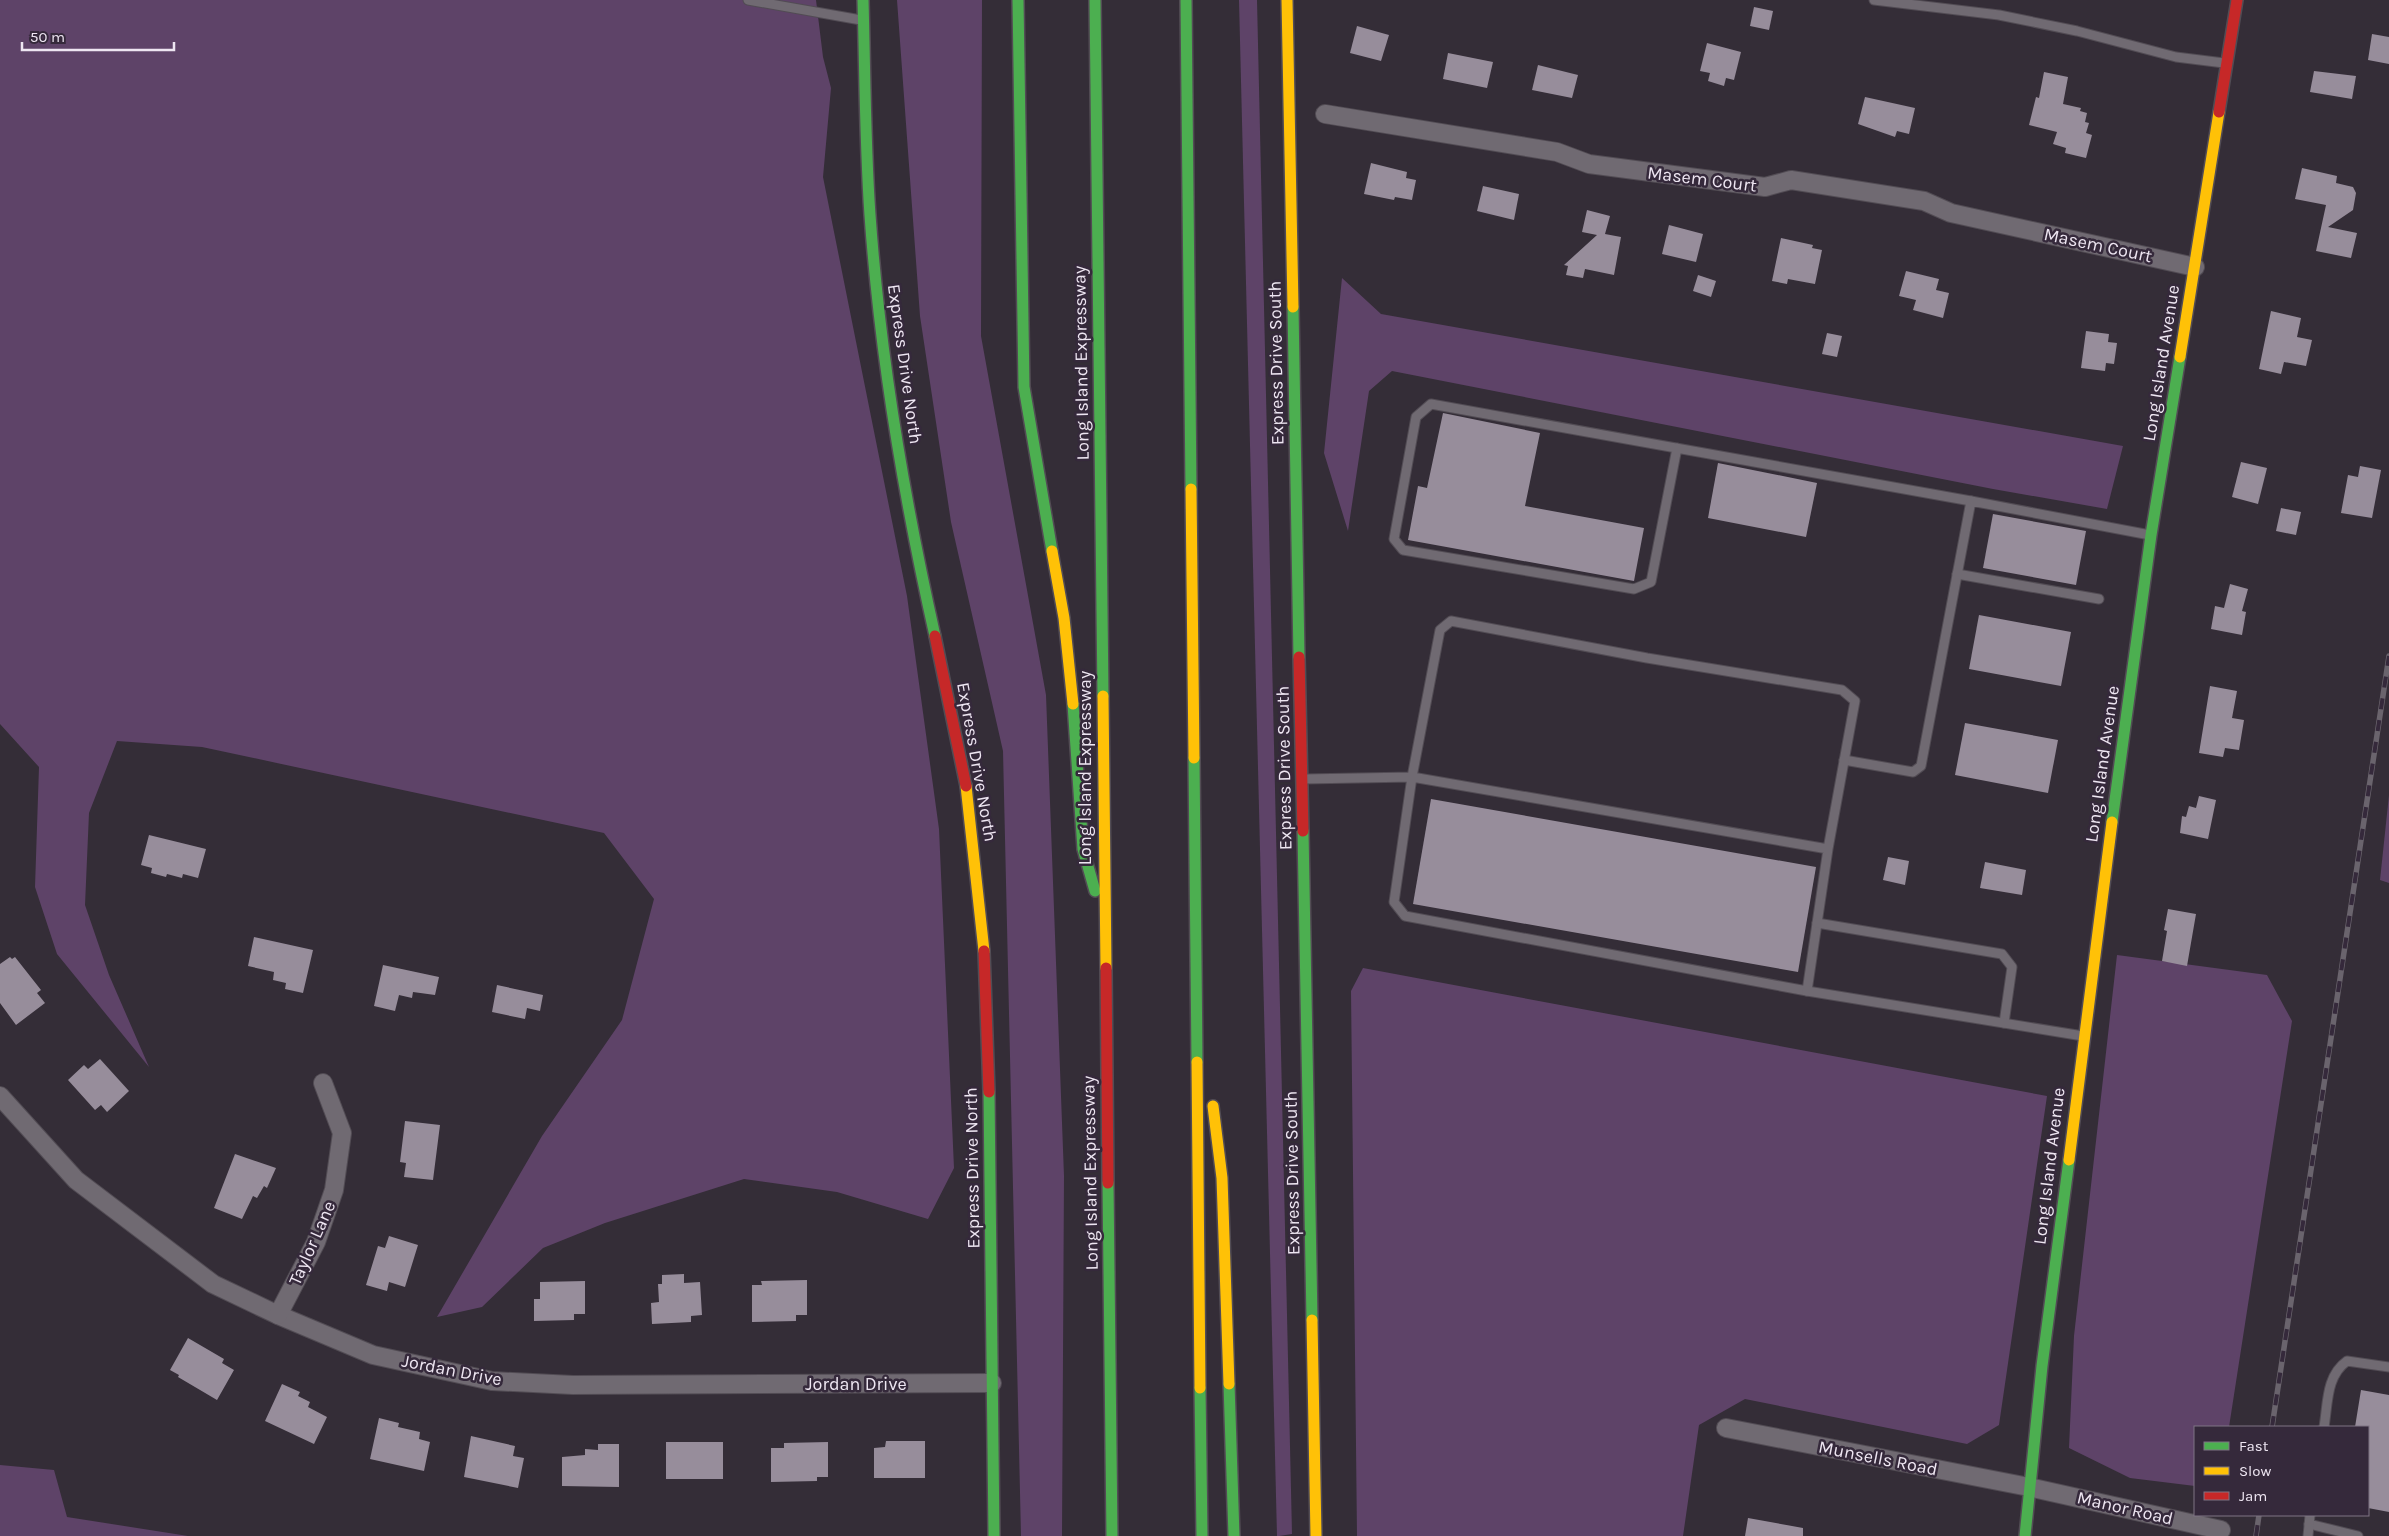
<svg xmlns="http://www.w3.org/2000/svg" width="2389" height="1536" viewBox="0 0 2389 1536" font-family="Karla,sans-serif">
<rect width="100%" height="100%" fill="#342d37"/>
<g fill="#5e4368">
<polygon points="0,0 816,0 823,57 831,88 823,177 907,596 939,829 954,1168 928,1219 837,1192 744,1179 605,1223 543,1248 482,1307 437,1317 542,1136 622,1020 654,899 604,833 202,747 117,741 89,813 85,905 109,975 149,1067 57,954 35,887 39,767 0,724"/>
<polygon points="897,0 982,0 981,336 1046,695 1064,1176 1062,1536 1021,1536 1003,751 951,522 920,316"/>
<polygon points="1239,0 1257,0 1292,1534 1279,1536 1277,1536"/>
<polygon points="1342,278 1381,314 2123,446 2107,509 1993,489 1392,371 1369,391 1348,531 1324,453"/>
<polygon points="2389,795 2389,883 2380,880"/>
<polygon points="2117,955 2267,975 2292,1021 2229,1427 2195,1427 2195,1486 2130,1478 2069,1448 2074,1336"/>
<polygon points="1363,968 2047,1096 1999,1425 1967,1444 1745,1399 1699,1425 1683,1536 1357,1536 1351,991"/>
<polygon points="0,1465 54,1470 67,1517 188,1536 0,1536"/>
</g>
<g fill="#978d9b">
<polygon points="1754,7 1773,11 1769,30 1750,26"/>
<polygon points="1357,26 1389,35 1381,61 1350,53"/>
<polygon points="2372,34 2389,37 2389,64 2368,60"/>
<polygon points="1707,43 1741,52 1734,80 1726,78 1724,86 1708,81 1710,73 1700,71"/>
<polygon points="1448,53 1493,62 1487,88 1443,79"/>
<polygon points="1538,65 1578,75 1572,98 1532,90"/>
<polygon points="2314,71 2356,76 2352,99 2310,92"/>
<polygon points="2044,72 2068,77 2063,104 2081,108 2080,111 2087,113 2085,122 2089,123 2086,133 2092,135 2086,158 2065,153 2066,148 2053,144 2057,132 2029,125 2036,97 2039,98"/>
<polygon points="1865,97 1915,108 1909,134 1897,131 1895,137 1858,124"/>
<polygon points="1371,163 1407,172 1406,178 1416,180 1412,200 1395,197 1394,200 1364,194"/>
<polygon points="2302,168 2337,176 2336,183 2353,187 2356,193 2353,210 2328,227 2357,233 2351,258 2316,251 2326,205 2295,199"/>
<polygon points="1483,186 1519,194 1514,220 1477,211"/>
<polygon points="1587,210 1610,216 1605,234 1621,237 1614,275 1585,269 1583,278 1566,275 1568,266 1564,265 1597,235 1582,232"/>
<polygon points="1669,225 1703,234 1696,262 1662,254"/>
<polygon points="1781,238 1813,245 1812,248 1822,250 1815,284 1788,279 1787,284 1772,281"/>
<polygon points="1906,271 1939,279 1936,290 1949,293 1943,318 1913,310 1916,300 1899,296"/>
<polygon points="1698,275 1716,281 1711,297 1693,291"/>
<polygon points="2271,311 2301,318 2297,337 2312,340 2306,366 2284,362 2281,374 2259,369"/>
<polygon points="2086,331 2109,334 2108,342 2117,343 2114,364 2106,363 2105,371 2081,368"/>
<polygon points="1827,333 1842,336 1837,357 1822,354"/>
<polygon points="1443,413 1540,433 1525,506 1644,528 1634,581 1408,540 1418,486 1427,488"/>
<polygon points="2241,462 2267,468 2258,504 2232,497"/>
<polygon points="1718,463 1817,483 1806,537 1708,518"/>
<polygon points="2360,466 2381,470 2372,518 2341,513 2348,475 2358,477"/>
<polygon points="2281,508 2301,512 2296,535 2276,531"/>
<polygon points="1993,514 2086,531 2076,585 1983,568"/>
<polygon points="2230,584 2248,589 2242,611 2246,612 2242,635 2211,629 2215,606 2224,608"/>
<polygon points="1979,615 2071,632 2061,686 1969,669"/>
<polygon points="2210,686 2237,691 2232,718 2244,720 2239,750 2225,748 2223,757 2199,753"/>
<polygon points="1965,723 2058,740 2048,793 1955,775"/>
<polygon points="2199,796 2216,800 2208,839 2180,833 2182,816 2186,817 2189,806 2196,808"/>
<polygon points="1431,799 1816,867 1798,972 1413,904"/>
<polygon points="149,835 206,849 198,878 183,874 182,878 167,874 166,877 151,873 152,868 141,865"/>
<polygon points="1888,857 1909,861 1905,885 1883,880"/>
<polygon points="1985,862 2026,870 2022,895 1980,888"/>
<polygon points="2168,909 2196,914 2187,966 2162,961 2167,931 2164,930"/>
<polygon points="254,937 313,950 303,993 285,989 286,983 273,980 274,972 248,966"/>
<polygon points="10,957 12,959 15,957 41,990 37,993 45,1003 16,1025 0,1003 0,964"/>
<polygon points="383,965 439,977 435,995 413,992 412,998 399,995 395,1011 374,1006"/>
<polygon points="497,985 543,995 540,1011 527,1008 525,1019 492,1012"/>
<polygon points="100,1059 129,1091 107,1112 101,1105 95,1110 68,1080 84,1065 88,1069"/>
<polygon points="405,1121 440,1125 433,1180 404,1177 406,1163 400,1162"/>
<polygon points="235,1154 276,1168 267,1188 264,1186 257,1198 253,1196 242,1219 214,1208"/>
<polygon points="389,1236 418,1245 405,1287 389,1282 387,1291 366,1285 378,1246 385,1248"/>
<polygon points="684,1274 684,1283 700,1282 702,1315 691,1316 691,1322 652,1324 651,1303 659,1302 658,1284 662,1284 662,1275"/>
<polygon points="807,1280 807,1315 796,1315 796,1321 752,1322 752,1285 762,1285 761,1281"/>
<polygon points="585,1281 585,1314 574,1314 574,1320 534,1321 534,1299 540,1299 540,1282"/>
<polygon points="188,1338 224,1359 222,1363 234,1370 217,1400 178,1377 179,1375 170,1370"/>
<polygon points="282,1384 300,1392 298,1396 310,1402 308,1407 327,1417 314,1444 265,1421"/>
<polygon points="2361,1390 2389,1395 2389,1512 2368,1508 2368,1427 2355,1427"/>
<polygon points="379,1418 399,1423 398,1427 420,1432 419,1439 430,1442 424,1471 370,1459"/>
<polygon points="471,1436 515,1446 513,1456 524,1458 518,1488 464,1477"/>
<polygon points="886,1441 925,1441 925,1478 874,1478 874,1448 885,1447"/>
<rect x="666" y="1442" width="57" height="37"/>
<polygon points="828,1442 828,1477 817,1477 817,1481 771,1482 771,1448 784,1448 784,1443"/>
<polygon points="598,1444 619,1444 619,1487 562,1486 562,1457 585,1455 585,1449 598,1450"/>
<polygon points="1748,1518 1803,1528 1803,1536 1745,1536"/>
</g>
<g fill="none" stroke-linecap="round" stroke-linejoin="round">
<g stroke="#524c54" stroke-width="11">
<g id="lane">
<polyline points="748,0 861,20"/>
<polyline points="1874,0 1999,15 2077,31 2176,57 2224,63"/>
<polyline points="1677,448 1651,582 1634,589 1403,550 1394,539 1416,417 1431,404 1971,501"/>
<polyline points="1957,574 2099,599"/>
<polyline points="1844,760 1913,772 1921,766 1971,501 2150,535"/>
<polyline points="1304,779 1412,777 1828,849 1855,701 1842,690 1647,658 1451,621 1440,630 1412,777 1394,902 1405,916 1807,991 1828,849"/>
<polyline points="1817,923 2002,954 2012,967 2004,1023"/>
<polyline points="1807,991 2083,1036"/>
<path d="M2324 1427C2328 1403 2326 1376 2347 1361L2389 1367"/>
<polyline points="2309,1524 2358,1536"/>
<polyline points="2308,1536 2310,1515"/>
</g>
</g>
<g stroke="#524c54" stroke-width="20">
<g id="street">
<polyline points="1325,114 1557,152 1589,164 1765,187 1791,180 1924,201 1951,213 2195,267"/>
<polyline points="0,1096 76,1180 213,1284 278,1315 373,1355 492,1381 573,1385 992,1383"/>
<polyline points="278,1315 316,1242 334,1190 342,1133 323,1083"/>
<polyline points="1726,1428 2029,1487 2221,1530"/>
</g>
</g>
<g stroke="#524c54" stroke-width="14">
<g id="fast">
<path d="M863 0C865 71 865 144 870 215 880 356 904 498 935 636"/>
<polyline points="1018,0 1024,387 1052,551"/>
<polyline points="1095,0 1103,696"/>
<polyline points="1186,0 1191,489"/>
<polyline points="1293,307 1299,657"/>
<polyline points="1073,704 1083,849 1095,891"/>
<polyline points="1194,758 1197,1062"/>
<polyline points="2112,822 2151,535 2180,357"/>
<polyline points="1303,831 1312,1320"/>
<polyline points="989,1092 994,1536"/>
<polyline points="1108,1183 1112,1536"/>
<polyline points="1229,1384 1234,1536"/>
<polyline points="1200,1388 1202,1536"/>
<polyline points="2025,1536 2042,1366 2069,1160"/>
</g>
</g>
<g stroke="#524c54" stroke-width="14">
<g id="slow">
<polyline points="1287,0 1293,307"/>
<polyline points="2180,357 2219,112"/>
<polyline points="1191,489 1194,758"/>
<polyline points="1052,551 1064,618 1073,704"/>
<polyline points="1103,696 1106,968"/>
<polyline points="966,786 984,951"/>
<polyline points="1197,1062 1200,1388"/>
<polyline points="1213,1106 1222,1178 1229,1384"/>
<polyline points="2069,1160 2112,822"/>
<polyline points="1312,1320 1316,1536"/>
</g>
</g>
<g stroke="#524c54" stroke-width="14">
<g id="jam">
<polyline points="2219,112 2237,0"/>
<polyline points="935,636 966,786"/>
<polyline points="1299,657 1303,831"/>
<polyline points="984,951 989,1092"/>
<polyline points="1106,968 1108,1183"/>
</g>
</g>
<use href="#lane" stroke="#706a72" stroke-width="9"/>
<use href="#street" stroke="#706a72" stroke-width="18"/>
<use href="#fast" stroke="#4caf50" stroke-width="11"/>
<use href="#slow" stroke="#ffc107" stroke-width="11"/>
<use href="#jam" stroke="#c62828" stroke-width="11"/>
<g stroke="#6a646d" stroke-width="5.5">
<g id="rail">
<polyline points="2272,1427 2389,656"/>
<polyline points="2256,1536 2259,1515"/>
</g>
</g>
<use href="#rail" stroke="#35293b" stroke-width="4" stroke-dasharray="11" stroke-linecap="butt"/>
</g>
<g text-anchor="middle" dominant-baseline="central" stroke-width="5" stroke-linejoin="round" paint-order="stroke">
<g font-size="18" fill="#eee6f2" stroke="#35293b">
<text transform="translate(1702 179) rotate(7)">Masem Court</text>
<text transform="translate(2098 245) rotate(12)">Masem Court</text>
<text transform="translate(1081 363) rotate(-91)">Long Island Expressway</text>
<text transform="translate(1276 363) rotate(-91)">Express Drive South</text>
<text transform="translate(2161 363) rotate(-81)">Long Island Avenue</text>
<text transform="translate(905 364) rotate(82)">Express Drive North</text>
<text transform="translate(977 762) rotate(80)">Express Drive North</text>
<text transform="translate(2102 764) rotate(-82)">Long Island Avenue</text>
<text transform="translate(1085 768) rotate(-90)">Long Island Expressway</text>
<text transform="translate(1284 768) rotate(-91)">Express Drive South</text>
<text transform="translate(2049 1166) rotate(-83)">Long Island Avenue</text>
<text transform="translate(972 1168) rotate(-91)">Express Drive North</text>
<text transform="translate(1090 1173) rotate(-91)">Long Island Expressway</text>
<text transform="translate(1292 1173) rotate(-91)">Express Drive South</text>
<text transform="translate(312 1243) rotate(-66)">Taylor Lane</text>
<text transform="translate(452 1370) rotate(11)">Jordan Drive</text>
<text x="856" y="1384">Jordan Drive</text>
<text transform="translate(1878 1458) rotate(11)">Munsells Road</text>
<text transform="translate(2125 1508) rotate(13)">Manor Road</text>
</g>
</g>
<rect x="2194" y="1426" width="175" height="90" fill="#35293b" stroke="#7f7584"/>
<rect x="2204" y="1442" width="25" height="8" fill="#4caf50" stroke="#7f7584"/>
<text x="2239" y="1451" font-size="15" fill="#eee6f2">Fast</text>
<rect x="2204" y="1467" width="25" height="8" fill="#ffc107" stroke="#7f7584"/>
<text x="2239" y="1476" font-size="15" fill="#eee6f2">Slow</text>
<rect x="2204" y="1492" width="25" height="8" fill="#c62828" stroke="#7f7584"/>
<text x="2239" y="1501" font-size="15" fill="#eee6f2">Jam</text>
<path d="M22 42v8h152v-8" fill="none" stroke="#eee6f2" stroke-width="2.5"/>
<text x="30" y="42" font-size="15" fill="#eee6f2" stroke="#35293b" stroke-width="4" paint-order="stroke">50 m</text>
</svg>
